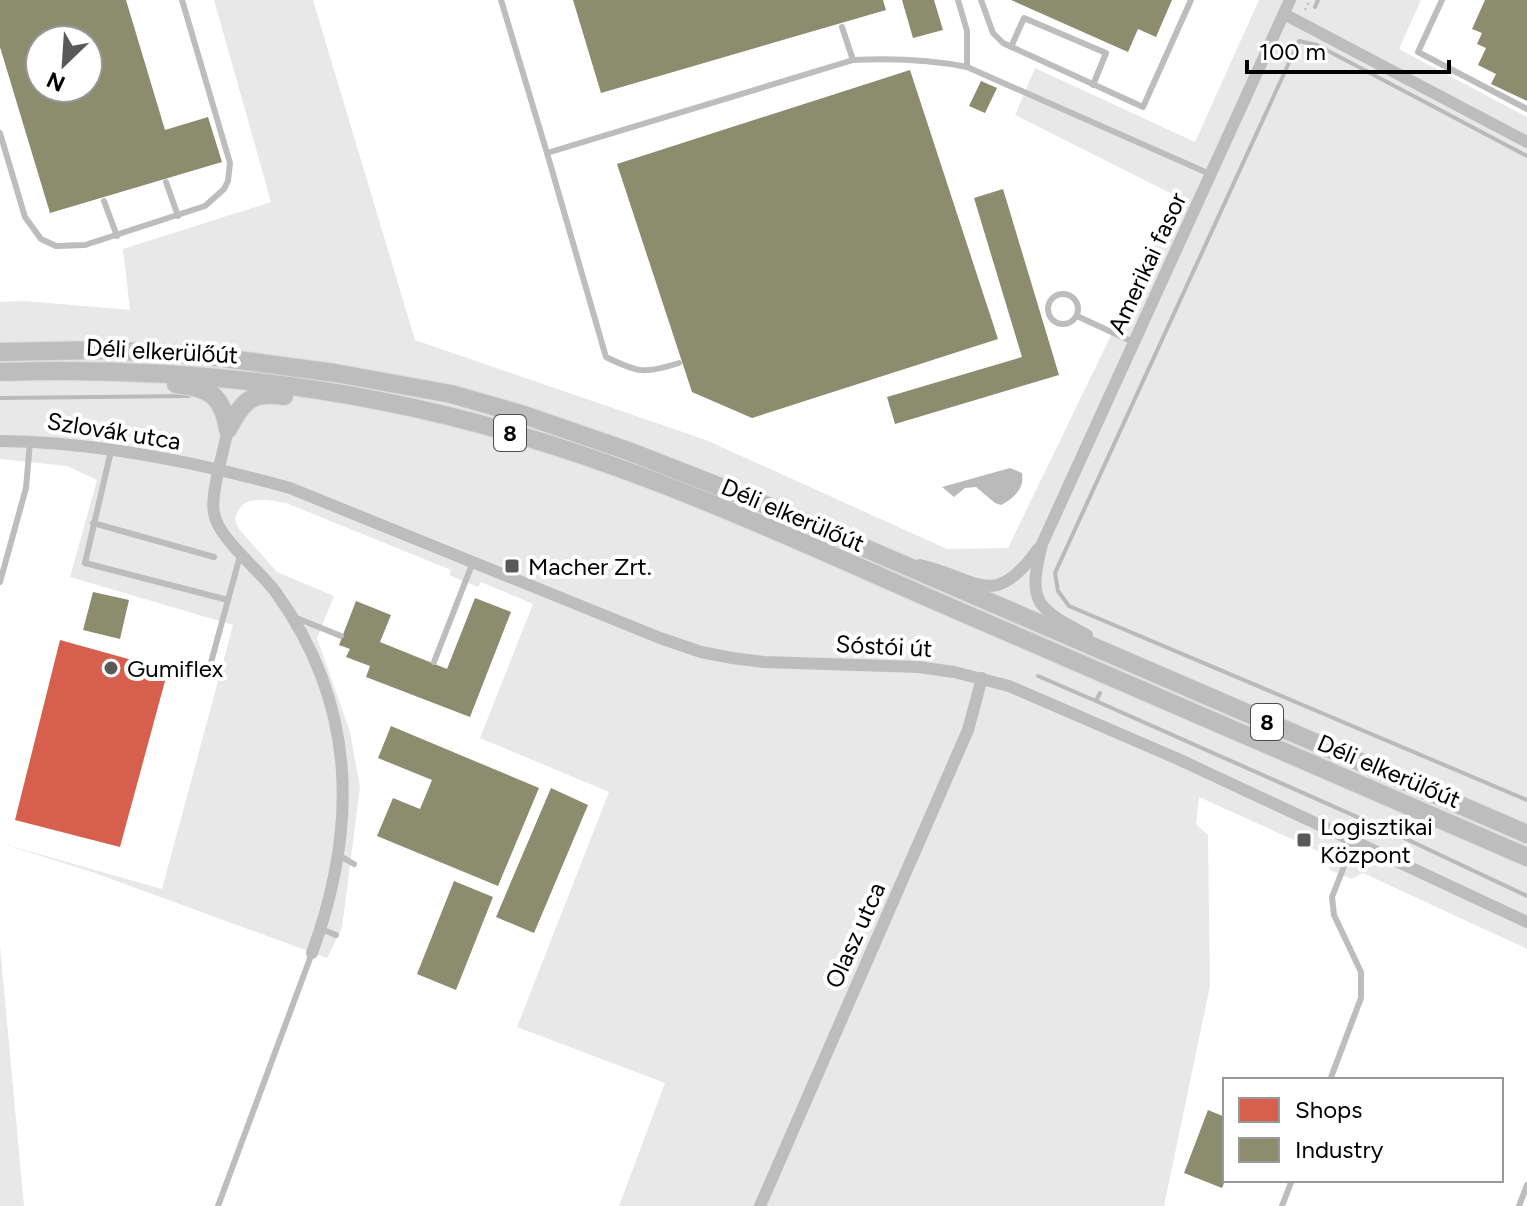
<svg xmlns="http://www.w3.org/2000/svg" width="1527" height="1206" viewBox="0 0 1527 1206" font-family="Figtree,sans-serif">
<rect width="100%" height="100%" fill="#fff"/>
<g fill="#e8e8e8">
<path d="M214 0H313L415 340 706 440 947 549 1008 548 1178 197 1015 115 1035 68 1195 142 1259 0H1421L1399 49 1527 117V949L1363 873 1352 879 1330 870 1327 855 1199 797 1196 824 1208 835 1210 986 1164 1206H619L665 1083 517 1027 609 792 480 738 533 604 481 582 478 587 449 575 451 570 286 503C265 500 241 493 235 519L238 528 277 572 334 596 317 638 350 732 360 787 342 928 327 958 92 872 0 843 162 889 233 625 70 577 97 480 67 466 0 459V302L25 301 130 310 123 249 271 202Z"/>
<polygon points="0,946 24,1206 0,1206"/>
</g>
<path fill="#bababa" d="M1010 468 1022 473C1025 489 1013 499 1001 505L995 503 976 487 965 488 954 497 942 487Z"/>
<polygon fill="#d6604d" points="60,640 168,670 120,847 15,820"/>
<g fill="#8c8c6e" fill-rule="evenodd">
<path d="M0 0H126L165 130 208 117 222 162 50 213 0 47ZM40 40H88V88H40Z"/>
<polygon points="573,0 883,0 886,10 601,93"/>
<polygon points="902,0 934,0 943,30 913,38"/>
<polygon points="1011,0 1172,0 1156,37 1138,29 1128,52"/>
<polygon points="1485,0 1527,0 1527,101 1491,84 1496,74 1478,65 1486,48 1477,44 1482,33 1472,29"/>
<polygon points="910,70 998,339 752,418 692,392 617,164"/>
<polygon points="981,81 997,88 985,113 969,106"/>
<polygon points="1003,189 1059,375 895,424 887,397 1022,357 974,198"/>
<polygon points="93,592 129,600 120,639 83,630"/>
<polygon points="475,598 511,612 470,717 366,677 370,666 346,657 350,649 339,645 356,601 391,615 380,642 447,669"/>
<polygon points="391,726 539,788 498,886 377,836 393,798 420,809 432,780 378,758"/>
<polygon points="551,788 588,805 534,933 496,917"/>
<polygon points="454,881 493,897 456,990 417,974"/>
<polygon points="1208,1110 1225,1117 1225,1181 1222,1188 1184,1173"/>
</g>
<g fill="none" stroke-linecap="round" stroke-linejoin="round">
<g stroke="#bababa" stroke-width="4">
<polyline points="1315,7 1318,0"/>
<polyline points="1527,156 1317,45 1299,41 1055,573 1058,591 1069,606 1527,800"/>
<polyline points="0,398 189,396"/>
<polyline points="1038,676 1096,701"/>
<polyline points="1100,693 1096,701 1400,836 1527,896"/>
</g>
<g stroke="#dbdbdb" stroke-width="20">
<g id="primary">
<polyline points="0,352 99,350 201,355 335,373 451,394 524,415 631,452 756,501 1527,834"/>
<path d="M0 372C178 366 352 385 522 436 678 482 826 554 975 618 1159 698 1343 778 1527 857"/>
<path d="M176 384C210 388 222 395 228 429"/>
<path d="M228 429C243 401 251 391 284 396"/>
</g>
</g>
<polyline stroke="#b8b8b8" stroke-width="2" stroke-dasharray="2 4" stroke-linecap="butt" points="1305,10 1310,0"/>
<g stroke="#bdbdbd" stroke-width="6">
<path d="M501 0 547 153 853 60C892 58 928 59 967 67L1210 174"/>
<polyline points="958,0 967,31 967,67"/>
<polyline points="981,0 993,33 1003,43 1143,107 1191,0"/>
<polyline points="1442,0 1418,52 1527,109"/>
<polyline points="842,27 853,60"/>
<polyline points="1011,47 1024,18 1106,53 1093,85"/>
<polyline points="0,133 25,217 41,239 56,246 85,245 205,206 224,189 228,181 230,163 182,0"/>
<path d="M547 153 606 357C638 373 645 374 679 363"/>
<polyline points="166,182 178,216"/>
<polyline points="104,201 117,236"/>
<circle cx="1063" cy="309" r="15"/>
<polyline points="1077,316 1133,342"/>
<polyline points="111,451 85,563 228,600 240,556"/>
<polyline points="93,523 214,557"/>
<polyline points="0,582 26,488 30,442"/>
<polyline points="294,617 341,636"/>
<polyline points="434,662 473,562"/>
<polyline points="207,677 228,600"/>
<polyline points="340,856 354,864"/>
<polyline points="321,929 336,935"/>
<polyline points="1330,1080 1361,998 1361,972 1334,915 1332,897 1354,841"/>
<polyline points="218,1206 312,953"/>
<polyline points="1282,1206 1292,1180"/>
<polyline points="1519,1206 1527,1185"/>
</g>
<g stroke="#bdbdbd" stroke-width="12">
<polyline points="1284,14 1527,142"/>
<path d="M228 429C224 450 210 495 214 513 218 539 261 571 277 594 357 706 358 827 312 953"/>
<path d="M0 441C97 442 197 462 290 488L660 638 701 652 732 658 764 662 919 667 954 672 1009 686 1178 759 1527 922"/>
<path d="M920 565C978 578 993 612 1038 549"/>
<path d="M1087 635C1036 608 1027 603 1042 544L1290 0"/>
<polyline points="760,1206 968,730 982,678"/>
</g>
<use href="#primary" stroke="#bdbdbd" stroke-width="18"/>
</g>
<g fill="#595959" stroke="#fff" stroke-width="3">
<rect x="504" y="558" width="16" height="16" rx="4"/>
<circle cx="111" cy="668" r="8"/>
<rect x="1296" y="832" width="16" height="16" rx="4"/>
</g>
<g text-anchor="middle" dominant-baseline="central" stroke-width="8" stroke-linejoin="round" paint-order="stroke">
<g fill="#fff" stroke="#4c4c4c" stroke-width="2">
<rect x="494" y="415" width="32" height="36" rx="6"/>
<rect x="1251" y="704" width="32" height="36" rx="6"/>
</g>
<g font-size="22" font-weight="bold" fill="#000">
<text x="510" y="433">8</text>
<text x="1267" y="722">8</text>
</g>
<g font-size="24" fill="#000" stroke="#fff">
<text transform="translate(1147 263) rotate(-65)">Amerikai fasor</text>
<text transform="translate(162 351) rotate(3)">Déli elkerülőút</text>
<text transform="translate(114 431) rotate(9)">Szlovák utca</text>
<text transform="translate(793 515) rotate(23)">Déli elkerülőút</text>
<text transform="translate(884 646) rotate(3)">Sóstói út</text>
<text transform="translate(1389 771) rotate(23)">Déli elkerülőút</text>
<text transform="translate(855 935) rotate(-66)">Olasz utca</text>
</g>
<g font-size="24" fill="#000" stroke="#fff" text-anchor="start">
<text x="528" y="566">Macher Zrt.</text>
<text x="127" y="668">Gumiflex</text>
<text x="1320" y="826">Logisztikai<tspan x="1320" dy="28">Központ</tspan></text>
</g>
</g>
<rect x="1223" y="1078" width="280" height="104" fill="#ffffff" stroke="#999999" stroke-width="2"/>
<rect x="1239" y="1098" width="40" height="24" fill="#d6604d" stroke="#999999" stroke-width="2"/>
<text x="1295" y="1118" font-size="24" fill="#000000">Shops</text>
<rect x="1239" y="1138" width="40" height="24" fill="#8c8c6e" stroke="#999999" stroke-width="2"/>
<text x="1295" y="1158" font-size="24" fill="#000000">Industry</text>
<g transform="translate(64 64) rotate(205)"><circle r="38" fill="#ffffff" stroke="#999999" stroke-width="2"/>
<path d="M0-6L14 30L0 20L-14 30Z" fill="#595959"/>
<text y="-12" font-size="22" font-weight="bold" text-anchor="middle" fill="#000000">N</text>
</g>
<path d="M1247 60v12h202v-12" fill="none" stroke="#000000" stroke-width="4"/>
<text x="1259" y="60" font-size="24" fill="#000000" stroke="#ffffff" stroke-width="6" paint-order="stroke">100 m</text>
</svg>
